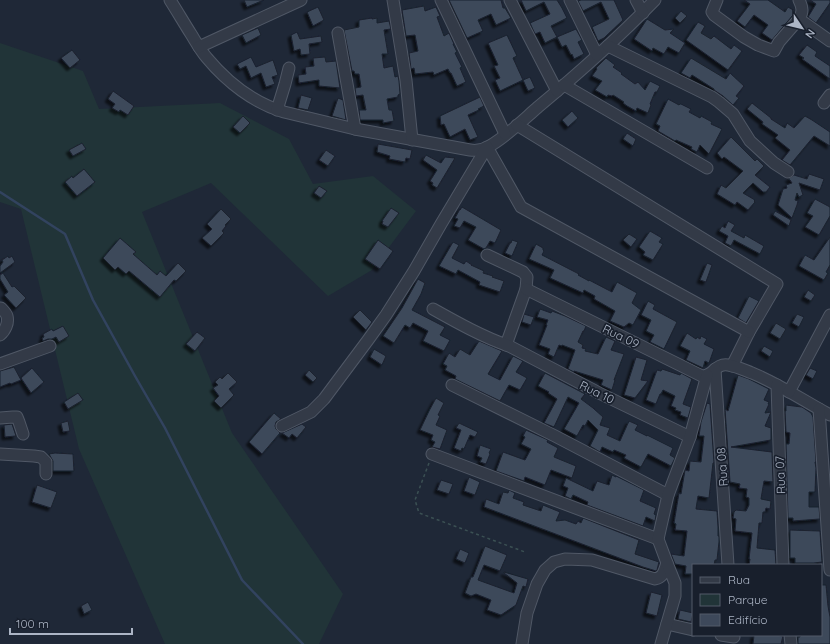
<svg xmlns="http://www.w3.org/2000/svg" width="830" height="644" viewBox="0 0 830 644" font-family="Quicksand,sans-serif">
<defs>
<filter id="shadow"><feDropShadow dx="-3" dy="3" stdDeviation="1" flood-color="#0009"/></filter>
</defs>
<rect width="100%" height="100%" fill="#1f2837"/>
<polygon fill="#213438" points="0,43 83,71 99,109 220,103 289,139 313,184 373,176 416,211 372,270 328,296 211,183 142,212 232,433 343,594 319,644 165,644 79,449 21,209 0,202"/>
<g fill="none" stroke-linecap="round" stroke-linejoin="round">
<polyline stroke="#32435f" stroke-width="2.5" points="0,192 65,234 93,300 135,376 165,428 242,580 303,644"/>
</g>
<g fill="#3d485a" stroke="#1a212e" filter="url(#shadow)">
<polygon points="244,0 264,0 247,7"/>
<polygon points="449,0 501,0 503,8 505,8 511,18 496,25 491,14 478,20 483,31 467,38"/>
<polygon points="521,0 557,0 562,8 567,18 551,26 557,37 545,43 540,32 535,34 530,23 550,14 544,2 526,11"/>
<polygon points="581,0 614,0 623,20 604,38 598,41 592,27 609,19 601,2 583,11 578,1"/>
<polygon points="744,0 768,0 785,12 788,7 795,11 793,15 772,40 762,33 768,25 754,15 745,27 737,21 750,4"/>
<polygon points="810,0 830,0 830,3 816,23 808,17 816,4"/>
<polygon points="424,6 425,11 436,7 440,16 437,17 444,36 449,33 454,44 453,44 457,52 455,53 462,67 460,68 466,82 457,86 451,73 450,73 448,69 434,75 433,72 415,74 414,68 411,69 409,53 418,51 415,35 406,36 402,10"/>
<polygon points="318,7 324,20 313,26 307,12"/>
<polygon points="681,11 687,16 680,23 675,18"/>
<polygon points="372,18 372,19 377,18 377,23 389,21 391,29 384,30 388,54 382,54 384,68 393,66 395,77 398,76 399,81 400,94 398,95 398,97 387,99 389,110 392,110 394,121 383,123 383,120 360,120 359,110 366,110 363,95 356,96 355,88 361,87 359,74 355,74 354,71 352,71 344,30 359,27 359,20"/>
<polygon points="647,19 665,30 674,29 670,33 685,43 679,53 668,47 664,54 653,48 652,51 634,39"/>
<polygon points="698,22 705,26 701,33 711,39 714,36 731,49 734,45 742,51 728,70 686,40"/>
<polygon points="258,28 261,35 246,43 242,35"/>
<polygon points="576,29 582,40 578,42 584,54 574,59 572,54 571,55 566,45 562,47 557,37"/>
<polygon points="297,32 300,39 321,36 322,42 309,44 310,54 301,55 300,49 294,51 291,35"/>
<polygon points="507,35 517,56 513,58 523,80 500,91 495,80 500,78 494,66 498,65 488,43"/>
<polygon points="807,45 817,52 815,56 830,66 830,79 802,59 804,58 799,55"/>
<polygon points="72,50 80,60 70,68 61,58"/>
<polygon points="251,57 256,67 273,60 278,75 272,77 275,84 266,87 261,73 251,78 246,66 240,69 237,64"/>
<polygon points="325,57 326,62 336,61 340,88 319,86 319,80 299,83 298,75 306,74 305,67 314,66 313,58"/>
<polygon points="606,58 615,65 613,67 622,73 621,74 635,84 638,82 645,90 650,81 660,86 657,92 655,92 650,104 651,105 648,113 637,108 636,111 627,106 623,103 624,102 613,95 612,96 608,95 607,97 595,90 602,81 592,76 597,69 596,68"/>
<polygon points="691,58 726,79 730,73 744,86 736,96 739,98 733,105 723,96 714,90 714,89 692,75 690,78 681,73"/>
<polygon points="530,77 535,88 528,91 523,80"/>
<polygon points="113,91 134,106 128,115 120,110 119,112 112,108 115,104 108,99"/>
<polygon points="301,95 312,98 308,110 298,108"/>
<polygon points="480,97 484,106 478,109 479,110 468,115 478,137 470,140 465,129 450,137 444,124 441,125 440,116"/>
<polygon points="338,98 343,100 346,120 332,116"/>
<polygon points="668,99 679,105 680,104 681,104 691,109 689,112 700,118 701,116 712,122 711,124 722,129 709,154 700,145 697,152 691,149 692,147 676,140 675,141 658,131 660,126 656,124"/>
<polygon points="752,103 771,118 771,119 785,128 787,123 794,128 805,116 812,120 830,132 830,146 814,136 790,165 782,160 790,150 775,138 778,135 762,124 763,122 747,109"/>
<polygon points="572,111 578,118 568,127 562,120"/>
<polygon points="243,116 250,123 240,133 233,127"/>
<polygon points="627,133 636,139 633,146 623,139"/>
<polygon points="731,137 755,161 757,159 764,166 755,175 770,187 766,192 763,192 753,183 743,193 755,200 754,201 755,202 748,210 737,202 735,205 717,194 721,185 726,188 743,171 724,157 722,159 717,153"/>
<polygon points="82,143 86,149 73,156 69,150"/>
<polygon points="378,144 412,150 410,159 406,158 405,162 389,159 390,156 377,152"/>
<polygon points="326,150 335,156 328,166 319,160"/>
<polygon points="426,155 441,163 445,157 455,158 437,188 432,185 433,183 430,181 437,170 423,160"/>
<polygon points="84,169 95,182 77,196 65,182 72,176 73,178"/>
<polygon points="809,174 824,179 820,190 799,183 803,195 799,197 797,193 795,200 798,201 797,205 792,218 778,205 783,189 787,188 786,185 792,183 790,180 788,179 794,175 807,179"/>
<polygon points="319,186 327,191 321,198 314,193"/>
<polygon points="815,199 830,207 830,216 819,235 805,227 813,216 807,213"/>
<polygon points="462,207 501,230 495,243 490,241 486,248 484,249 468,240 476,227 464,221 460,228 454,226 458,219 455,218 460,209 460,210"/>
<polygon points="391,208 399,213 388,227 382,224 383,221 382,221"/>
<polygon points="221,209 231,219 225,225 226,226 222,231 224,233 211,246 202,238 212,229 207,224"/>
<polygon points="775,211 791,220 789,226 773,215"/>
<polygon points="728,221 735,225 731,231 744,238 745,235 764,246 760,254 734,240 731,246 725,243 728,236 719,231 722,226 725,228"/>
<polygon points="650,231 662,238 659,242 663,244 653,260 643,255 645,252 639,247"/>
<polygon points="629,234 637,239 631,247 623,240"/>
<polygon points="830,237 830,265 826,272 828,273 824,280 799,266 805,255 814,260"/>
<polygon points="120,238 136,252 133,254 157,275 160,271 166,276 178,263 186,271 176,281 174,280 160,297 129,271 126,274 118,267 115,270 103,258"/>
<polygon points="378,240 393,251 380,269 365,259"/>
<polygon points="512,240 518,242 512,256 505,253 510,243 511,243"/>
<polygon points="453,242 459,245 452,258 464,264 466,261 472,265 471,265 484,271 483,273 493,276 492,277 504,281 500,292 479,285 480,282 458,270 456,274 439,266"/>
<polygon points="536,244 543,248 543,250 544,251 542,255 579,274 578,275 589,281 589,280 612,292 617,282 637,293 632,303 641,310 633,325 629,323 624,327 610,321 615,311 594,299 595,296 584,290 583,293 550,278 554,270 529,259"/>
<polygon points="8,256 9,258 12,256 15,262 0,273 0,266 3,262 2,260"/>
<polygon points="707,263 712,265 706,282 700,280"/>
<polygon points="3,273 12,287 14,286 26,298 16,308 4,295 8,292 0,279 0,275"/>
<polygon points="418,279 425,283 421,294 412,310 445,327 440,335 450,340 444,351 423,341 428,331 413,323 410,328 405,325 394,343 383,336 402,308"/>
<polygon points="808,290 815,295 811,301 804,297"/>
<polygon points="749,296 759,301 746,323 738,318"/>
<polygon points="648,301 655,305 653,309 677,322 664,349 650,342 654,335 646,331 651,320 641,315"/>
<polygon points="540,309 551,313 552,311 565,316 586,326 584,331 583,331 578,342 583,345 582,348 586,349 585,351 598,354 606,337 615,341 611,350 624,354 614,380 615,380 612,390 601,385 603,380 574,371 574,372 568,369 575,350 562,345 562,346 559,345 554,357 548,354 550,349 539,345 547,325 546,325 548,320 537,317"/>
<polygon points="360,310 372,322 366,330 353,317"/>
<polygon points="524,314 534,317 531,325 522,322"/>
<polygon points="797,314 804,317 799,327 792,323"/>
<polygon points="776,323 786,329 780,339 770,333"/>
<polygon points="63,326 69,336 59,342 56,337 52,339 48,339 43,341 42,338 44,337 43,334 52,329 53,331"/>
<polygon points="197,332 205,338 195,351 186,344"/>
<polygon points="687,333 696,339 697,337 700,339 701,336 707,339 704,344 714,349 709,363 705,361 703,368 686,360 690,351 680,346"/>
<polygon points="479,341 502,351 488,374 500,380 513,356 523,361 516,372 527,378 520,390 509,385 500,401 455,379 456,376 445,370 447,366 443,364 449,353 455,357 460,349 470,355"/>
<polygon points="764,346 773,351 770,357 761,351"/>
<polygon points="374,349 386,356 382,365 370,357"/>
<polygon points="636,357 647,360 641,380 648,381 635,398 624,395"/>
<polygon points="14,367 21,380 11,384 10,383 0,387 0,371"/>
<polygon points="32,368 44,382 31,393 21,378"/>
<polygon points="810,368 817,371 813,379 806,375"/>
<polygon points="662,369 680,375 681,373 692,379 683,404 691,407 688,418 680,415 681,412 675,410 676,408 671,406 675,396 663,390 661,394 660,394 656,404 646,400 657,370 661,371"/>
<polygon points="309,370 317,378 313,382 305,375"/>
<polygon points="228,373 237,382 229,389 234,395 221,408 214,401 219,396 213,388 218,385 215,382 220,377 222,379"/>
<polygon points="545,373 585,394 581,399 593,408 603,417 600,425 610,428 607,435 620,441 629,421 638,425 635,430 647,436 647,435 673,448 670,455 675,458 671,466 648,454 641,467 624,458 626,455 614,450 613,452 602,447 600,452 590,446 598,430 588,420 585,426 583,425 577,436 564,429 579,403 568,397 554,427 544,423 557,399 548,393 549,392 538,386"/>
<polygon points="738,375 749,379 769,389 764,400 769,402 768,404 769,404 765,413 771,412 765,426 771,428 771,440 731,447 772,452 773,482 764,481 761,499 771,501 770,509 766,508 765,512 763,512 762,523 759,523 757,548 775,550 776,565 749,565 750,559 749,559 752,533 735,531 736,519 733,518 734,512 736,510 746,511 749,505 749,498 746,497 747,489 739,488 740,484 730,482 725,409 728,411"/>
<polygon points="78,393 83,400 68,409 64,402"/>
<polygon points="436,398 444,403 438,415 440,416 436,425 447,430 440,449 432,447 435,442 431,440 433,435 420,430 429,411"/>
<polygon points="707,403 710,404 714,463 713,463 709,498 698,496 696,509 717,511 718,527 718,536 719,536 719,542 717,560 715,560 714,565 693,565 693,574 685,574 686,566 675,564 671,554 684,556 687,531 675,530 676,524 674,523 679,493 681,494 685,470 689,471 690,461 701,462 704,436 699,436 701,422"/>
<polygon points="786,405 802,407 811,413 813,417 816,462 815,462 816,468 815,492 809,492 809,507 819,507 820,519 793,521 793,518 788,518 786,444 789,444 790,433 786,432 785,411 786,411"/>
<polygon points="274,413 281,419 276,422 275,426 276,429 280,433 262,454 249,442"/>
<polygon points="68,421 70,431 63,432 61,423"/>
<polygon points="459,423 478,432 475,437 470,435 464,449 462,448 461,451 454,448 461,430 456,428"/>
<polygon points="12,424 16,436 5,437 4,425"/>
<polygon points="302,424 306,427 297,438 292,434 289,438 282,433"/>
<polygon points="526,430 548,440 547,442 558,448 554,457 576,466 572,478 551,470 545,485 525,477 524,481 496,471 503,452 525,460 531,449 521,444 525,437 523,436"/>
<polygon points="480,445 491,449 489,453 490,454 486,464 480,462 482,458 477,456"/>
<polygon points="55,453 73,454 74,471 53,471 53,461 49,454"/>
<polygon points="612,475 616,477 616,476 644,490 640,501 656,508 654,514 656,515 655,521 646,517 643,526 587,505 588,502 573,495 571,499 565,496 568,488 563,486 566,478 593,491 597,481 609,485"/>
<polygon points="469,477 480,482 475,495 464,491"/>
<polygon points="441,480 453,484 449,494 437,490"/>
<polygon points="37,485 57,492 51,508 32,502"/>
<polygon points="509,490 515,493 513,498 524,502 523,505 541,511 543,505 560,512 556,521 565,520 576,524 578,521 581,523 583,518 639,540 635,554 659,562 657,570 656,571 643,567 484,507 486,499 499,504 503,492 508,493"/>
<polygon points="790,530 820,531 822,562 814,563 795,563 795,558 790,558"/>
<polygon points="485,546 507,555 500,571 484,565 478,580 514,593 517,583 504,573 504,572 528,579 526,587 523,586 516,605 501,615 487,610 491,600 476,594 471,596 465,593 471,577 473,577"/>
<polygon points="460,549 469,553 465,563 456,559"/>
<polygon points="821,585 826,585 828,606 830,617 830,644 798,644 798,637 800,637 800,635 821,635"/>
<polygon points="651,592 662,595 657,616 646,613"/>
<polygon points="88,602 92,610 84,614 81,606"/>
<polygon points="680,610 693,613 691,622 678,619"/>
<polygon points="754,635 775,635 783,636 781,644 753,644"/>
</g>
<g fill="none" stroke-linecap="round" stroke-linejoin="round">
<g stroke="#505866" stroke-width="13">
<g id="minor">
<path d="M170 0C177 11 184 23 191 34 196 42 201 51 207 58 227 82 254 103 284 112L355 129 470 150C476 151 482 150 488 147 506 137 522 121 538 107 579 73 618 38 655 0"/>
<polyline points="393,0 406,80 412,140"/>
<polyline points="441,0 505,134"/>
<polyline points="510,0 557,91"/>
<polyline points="570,0 597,55"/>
<polyline points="636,0 643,13"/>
<polyline points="717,0 712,12 714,15 744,37 758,45 774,51 779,42 799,19"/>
<path d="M799 0C803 8 803 12 799 19L830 41"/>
<polyline points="338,33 355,129"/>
<polyline points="608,46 712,97 719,102 733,114 750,141 774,163 788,172"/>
<polyline points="199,47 301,0"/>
<polyline points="564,85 707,168"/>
<polyline points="824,103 830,95"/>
<polyline points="277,110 285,84 289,68"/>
<polyline points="517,125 777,284 749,332 732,366"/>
<polyline points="487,255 523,272 527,277 526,289 506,345"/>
<path d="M526 289 702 376C713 377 715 363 728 365 736 366 744 370 752 373 779 384 804 401 830 415"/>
<path d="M433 309C458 323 483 337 509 346L599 393 690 437"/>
<path d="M0 335C5 331 9 323 7 316 6 313 3 310 1 308"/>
<polyline points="0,364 50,346"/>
<polyline points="715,369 728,565"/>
<polyline points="452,385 555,436 668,495"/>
<polyline points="777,385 783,565"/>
<polyline points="789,392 830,315"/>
<polyline points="819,409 830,570"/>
<polyline points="0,418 13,417 17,417 19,422 23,434"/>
<polyline points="282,426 311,412 324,399 368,340 386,315 414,271 441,224 487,147 521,207 749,332"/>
<polyline points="0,454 34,456 41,457 46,462 46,474"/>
<polyline points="432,454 658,539"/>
<polyline points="667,624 693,630"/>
<polyline points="721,635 734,637"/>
<polyline points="790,635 791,644"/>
<path d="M522 644 527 613 537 584 545 570 554 562 565 559 592 560 655 579C664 577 664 571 667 563"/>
<polyline points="661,644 675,596 675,583 667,563 658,539 668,495 690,437 707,375"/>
</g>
</g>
<polyline stroke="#3b5053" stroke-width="1.5" stroke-dasharray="3 3" stroke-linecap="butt" points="429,463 415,500 419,513 525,552"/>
<use href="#minor" stroke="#333a47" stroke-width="11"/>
</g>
<g text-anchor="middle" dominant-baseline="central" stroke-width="3.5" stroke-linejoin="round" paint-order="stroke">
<g font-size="12" fill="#acb5c5" stroke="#181f2c">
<text transform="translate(621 336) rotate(26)">Rua 09</text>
<text transform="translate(597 392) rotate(26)">Rua 10</text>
<text transform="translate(722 467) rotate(-94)">Rua 08</text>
<text transform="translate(780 475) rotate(-92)">Rua 07</text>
</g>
</g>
<rect x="692" y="564" width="130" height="72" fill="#181f2c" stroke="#535b69"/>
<rect x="700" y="577" width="20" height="6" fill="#333a47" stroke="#535b69"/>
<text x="728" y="584" font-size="12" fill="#acb5c5">Rua</text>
<rect x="700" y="594" width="20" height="12" fill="#213438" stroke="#535b69"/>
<text x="728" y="604" font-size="12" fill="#acb5c5">Parque</text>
<rect x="700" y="614" width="20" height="12" fill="#3d485a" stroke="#535b69"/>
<text x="728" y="624" font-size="12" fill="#acb5c5">Edifício</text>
<g transform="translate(802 28) rotate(125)" stroke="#181f2c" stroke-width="3" paint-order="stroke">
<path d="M0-3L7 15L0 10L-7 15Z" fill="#acb5c5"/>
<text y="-6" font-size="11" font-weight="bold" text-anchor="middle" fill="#acb5c5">N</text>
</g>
<path d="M10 628v6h122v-6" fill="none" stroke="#acb5c5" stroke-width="2"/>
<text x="16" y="628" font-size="12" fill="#acb5c5" stroke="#181f2c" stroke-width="3" paint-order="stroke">100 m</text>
</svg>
